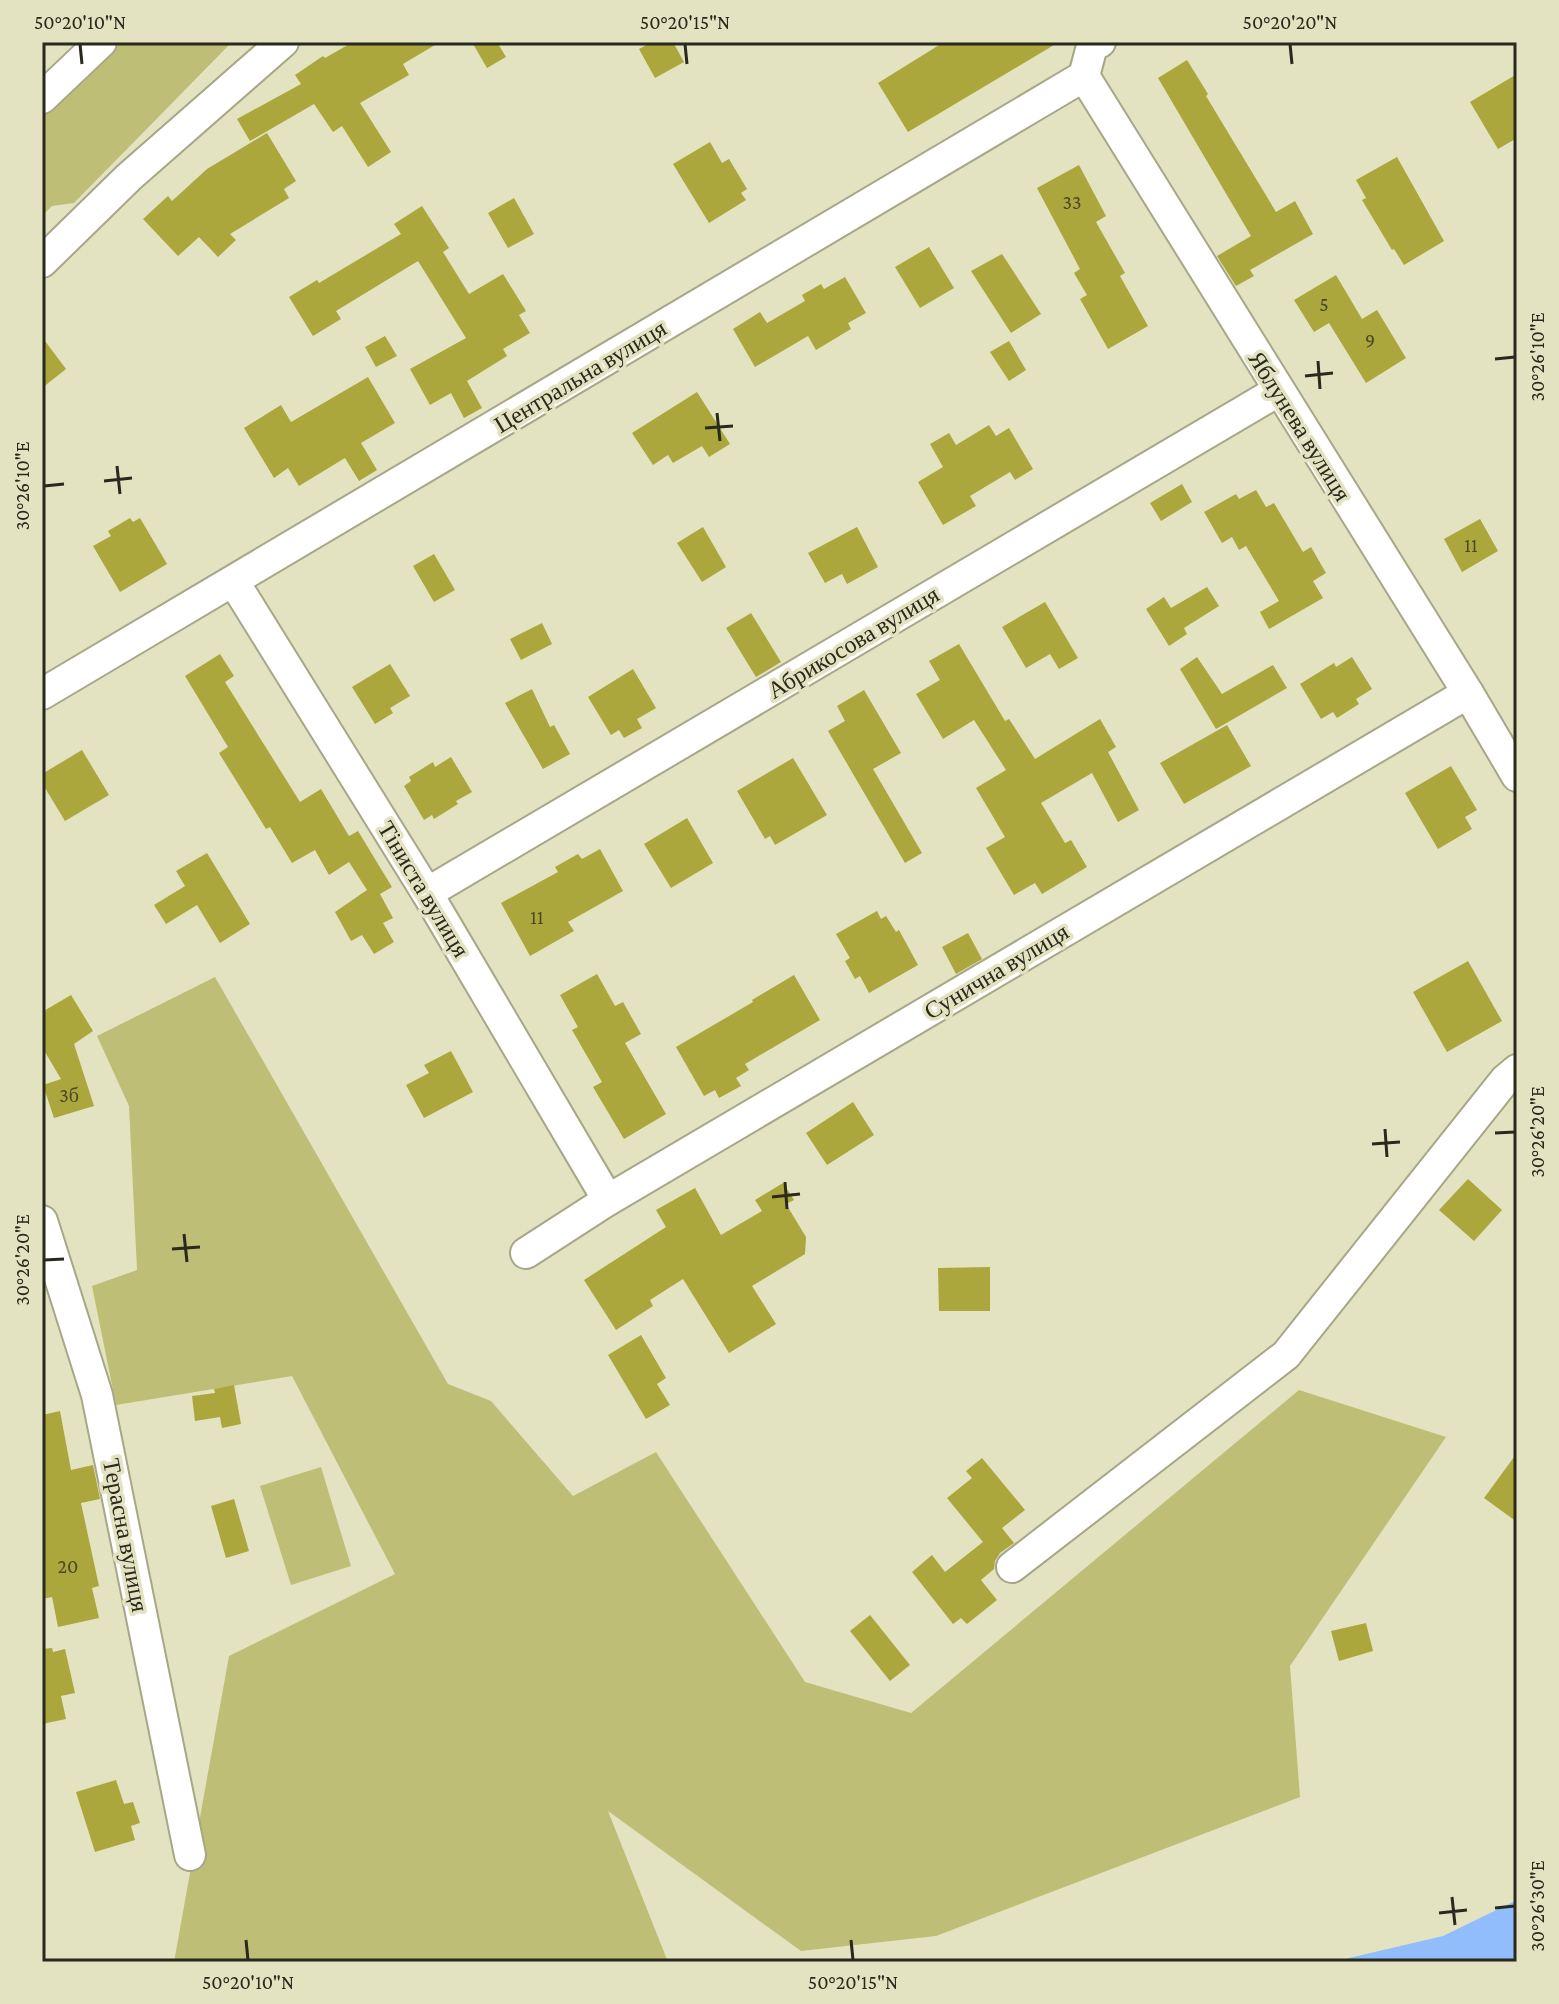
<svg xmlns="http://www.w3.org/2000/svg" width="1559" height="2004" viewBox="0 0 1559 2004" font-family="'Crimson Pro',serif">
<rect width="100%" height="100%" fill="#e3e3c2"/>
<g fill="#bfbe76">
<polygon points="121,42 232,42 74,203 52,206 42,216 42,116"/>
<polygon points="215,977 448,1384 491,1401 573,1496 656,1452 805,1682 911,1713 1299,1390 1446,1437 1290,1666 1300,1797 936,1936 801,1951 608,1811 668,1962 174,1962 229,1656 395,1574 292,1376 116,1405 92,1286 137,1270 129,1106 97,1036"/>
<polygon points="321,1467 351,1566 291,1585 260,1486"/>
</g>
<polygon fill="#91bdfc" points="1517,1900 1517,1962 1332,1962 1443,1936"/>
<g fill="#aba73c">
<polygon points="353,42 440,42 403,64 409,75 360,103 391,152 368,167 342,126 333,132 314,104 250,141 237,119 301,84 295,75 323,56 325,58"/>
<polygon points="472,42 497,42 506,57 487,68"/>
<polygon points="652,42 673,42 684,62 655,78 639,49"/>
<polygon points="944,42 1059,42 908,132 878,83"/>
<polygon points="1187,60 1208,94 1206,96 1276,212 1295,201 1313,234 1250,270 1254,276 1236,286 1217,256 1251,236 1158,78"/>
<polygon points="1517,74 1517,138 1498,149 1470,102"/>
<polygon points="267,133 296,181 284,189 289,198 230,234 236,240 218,257 199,237 178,256 143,219 168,196 172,201 207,169"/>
<polygon points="710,142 722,163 729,159 747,189 741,193 746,200 709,223 673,164"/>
<polygon points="1397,157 1444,241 1404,265 1394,249 1392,250 1362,200 1366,198 1356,180"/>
<polygon points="1079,165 1106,216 1096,222 1125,273 1120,276 1148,326 1108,349 1080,299 1087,295 1074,273 1080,269 1037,188"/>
<polygon points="514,198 534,234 508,248 488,213"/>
<polygon points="422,206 449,248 443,252 469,294 503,274 526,311 519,315 530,333 503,349 507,356 467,381 482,408 464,418 451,393 430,405 410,369 466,338 418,261 336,311 341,319 313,336 289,297 317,280 319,283 401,234 394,224"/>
<polygon points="929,247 954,288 920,308 895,267"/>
<polygon points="1002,254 1041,314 1011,333 971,271"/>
<polygon points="1336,275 1362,319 1377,310 1406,358 1366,383 1329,323 1314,332 1294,300"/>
<polygon points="845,277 866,313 848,323 851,329 816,350 808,336 755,367 733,329 760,312 767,323 805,301 802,295 821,284 824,289"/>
<polygon points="385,336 397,356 376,367 365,347"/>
<polygon points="42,337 66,369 42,388"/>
<polygon points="1009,341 1026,370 1009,381 990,352"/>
<polygon points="368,377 395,423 361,443 377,470 359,481 345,458 299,486 288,468 274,478 244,428 281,405 291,422"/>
<polygon points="697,392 730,444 709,457 702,446 673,463 668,455 653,465 632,433"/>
<polygon points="989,425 996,436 1009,428 1033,469 1015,480 1010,472 970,496 976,506 943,525 918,482 943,467 930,444 949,433 956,445"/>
<polygon points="1182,484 1192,502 1161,521 1150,503"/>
<polygon points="1256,490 1266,507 1274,503 1303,552 1311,547 1326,573 1313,581 1323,598 1269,629 1260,612 1279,601 1246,546 1239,550 1232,537 1222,543 1204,512 1236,494 1239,499"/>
<polygon points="130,518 133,522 140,518 167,564 120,592 93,546 111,536 108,531"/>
<polygon points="1480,519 1498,551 1462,572 1444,539"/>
<polygon points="703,527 726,567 702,582 677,543"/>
<polygon points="857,527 878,567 847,584 842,574 825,583 808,553"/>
<polygon points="434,554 455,590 434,602 413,566"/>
<polygon points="1207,587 1219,606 1184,628 1187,634 1169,646 1146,609 1164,597 1171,608"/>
<polygon points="1045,602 1078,658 1059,669 1050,654 1026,668 1002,627"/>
<polygon points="751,613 781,662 756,677 726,628"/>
<polygon points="542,623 552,644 521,660 510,639"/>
<polygon points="959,644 1005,721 1009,719 1035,759 1100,719 1116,747 1108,752 1139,810 1118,822 1092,773 1041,803 1065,843 1071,840 1087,867 1042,894 1035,883 1014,895 986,848 1005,837 976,788 1006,770 974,720 943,739 916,694 940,680 929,661"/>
<polygon points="220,654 234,676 225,682 300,802 321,789 349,836 358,831 392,887 380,894 393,918 383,923 394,942 374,954 362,935 351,941 335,912 367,890 349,862 329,875 315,850 292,863 270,827 266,829 219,753 228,747 185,676"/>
<polygon points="1197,657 1222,694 1273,665 1287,688 1216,729 1180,669"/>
<polygon points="1352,657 1372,689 1356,699 1359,704 1337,718 1333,712 1321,719 1300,684 1334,663 1336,667"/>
<polygon points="390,664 410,696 390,708 393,713 375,724 352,687"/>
<polygon points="633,669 656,708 637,719 642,728 624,738 619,730 611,735 588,697"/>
<polygon points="532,689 550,727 554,725 570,754 543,769 505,703"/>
<polygon points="864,690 901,753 873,769 922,853 905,863 828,731 845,721 837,706"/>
<polygon points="1227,725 1251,766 1184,804 1160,763"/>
<polygon points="82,750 109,795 65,821 42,783 42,774"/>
<polygon points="451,757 472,792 456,801 458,804 434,819 432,815 424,820 404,786 411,781 409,777 433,762 435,767"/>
<polygon points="793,758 827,815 775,845 770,836 765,839 737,791"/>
<polygon points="1451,766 1477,810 1465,817 1472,829 1438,849 1405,793"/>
<polygon points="687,818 713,863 671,888 644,844"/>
<polygon points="600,849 623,891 568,922 574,931 530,956 501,903 558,872 555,867 578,854 582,859"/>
<polygon points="207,853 250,924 220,943 197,905 166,924 154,905 185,886 176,871"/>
<polygon points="877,911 881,919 886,916 896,932 899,930 918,965 869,993 860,976 855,979 845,961 850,958 836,934"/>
<polygon points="968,933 982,959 956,974 942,947"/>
<polygon points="1468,961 1502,1021 1447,1052 1413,992"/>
<polygon points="597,974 615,1006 623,1002 641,1034 625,1043 666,1114 624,1139 593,1087 602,1082 572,1030 578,1027 560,995"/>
<polygon points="794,975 820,1020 745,1064 749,1070 736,1078 741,1086 719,1098 715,1090 704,1096 676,1047 753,1002 752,1000"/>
<polygon points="71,995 93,1031 74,1044 94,1106 54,1118 43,1085 61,1079 42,1047 42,1012"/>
<polygon points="451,1051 473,1092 424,1118 406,1085 429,1073 424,1065"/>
<polygon points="853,1102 874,1135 827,1165 806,1133"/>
<polygon points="1468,1179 1502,1210 1474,1241 1439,1210"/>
<polygon points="783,1183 794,1200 786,1204 806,1237 805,1254 752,1286 776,1324 729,1353 683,1279 650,1300 653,1306 616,1330 584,1280 666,1227 656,1210 695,1188 721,1235 762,1211 755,1200"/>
<polygon points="990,1267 990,1311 939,1311 938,1268"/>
<polygon points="641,1335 666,1378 657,1384 670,1405 646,1419 608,1355"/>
<polygon points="234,1385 241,1424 222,1428 220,1417 195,1421 192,1396 215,1393 214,1389"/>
<polygon points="60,1411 71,1470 93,1465 100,1499 81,1503 99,1586 92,1588 99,1618 58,1627 52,1597 42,1599 42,1415"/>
<polygon points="1517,1453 1517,1522 1484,1498"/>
<polygon points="982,1458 1025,1510 1002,1528 1014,1543 1000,1553 995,1561 994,1569 981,1580 997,1600 967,1624 961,1618 953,1624 912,1572 932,1555 945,1572 983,1542 947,1498 972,1478 966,1471"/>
<polygon points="234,1499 249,1551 226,1558 211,1506"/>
<polygon points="870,1615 910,1665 890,1681 850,1631"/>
<polygon points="1366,1623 1373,1651 1339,1661 1331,1631"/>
<polygon points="52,1648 53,1652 65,1649 75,1693 61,1696 66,1719 42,1724 42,1649"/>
<polygon points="116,1780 124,1804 133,1802 140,1823 131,1826 135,1840 95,1852 76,1792"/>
</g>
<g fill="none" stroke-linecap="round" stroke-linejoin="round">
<g stroke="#a7a788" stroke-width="34">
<g id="minor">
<polyline points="1084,76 1468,693 1517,776"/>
<polyline points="42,98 101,42"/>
<polyline points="42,262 129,177 283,42"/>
<polyline points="234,582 427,893 608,1200"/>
<polyline points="42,694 1084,76 1092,46 1100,42"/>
<polyline points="427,893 1278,391"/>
<polyline points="42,1221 97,1395 190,1855"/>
<polyline points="526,1253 608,1200 1468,693"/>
<polyline points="1012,1567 1286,1355 1505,1080 1517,1070"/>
</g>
</g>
<use href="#minor" stroke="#fff" stroke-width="30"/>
</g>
<path fill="none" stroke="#29291d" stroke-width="3" d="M80 44 82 64M685 44 687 64M1290 44 1292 64M1495 359 1515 357M1318 361 1320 389M1305 376 1333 373M717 413 720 441M705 428 733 426M117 466 120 494M104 481 132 478M44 486 64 484M1385 1129 1387 1157M1495 1133 1515 1132M1372 1144 1400 1142M785 1182 787 1209M772 1197 800 1194M184 1234 187 1262M172 1249 200 1247M44 1260 64 1259M1452 1897 1455 1925M1495 1908 1515 1906M1439 1913 1467 1910M246 1940 248 1960M851 1940 853 1960"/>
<g text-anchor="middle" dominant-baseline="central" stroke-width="7" stroke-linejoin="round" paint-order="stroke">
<g font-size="20" fill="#4a4825">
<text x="1072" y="202">33</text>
<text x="1324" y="304">5</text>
<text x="1370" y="340">9</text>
<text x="1471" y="545">11</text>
<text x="537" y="917">11</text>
<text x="69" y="1095">3б</text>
<text x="68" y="1566">20</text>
</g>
<g font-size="24" fill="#29291d" stroke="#e3e3c2">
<text transform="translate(580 376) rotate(-31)">Центральна вулиця</text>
<text transform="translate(1300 426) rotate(58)">Яблунева вулиця</text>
<text transform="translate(853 642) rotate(-31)">Абрикосова вулиця</text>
<text transform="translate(424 889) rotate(59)">Тіниста вулиця</text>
<text transform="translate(996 971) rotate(-31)">Сунична вулиця</text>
<text transform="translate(126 1535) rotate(79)">Терасна вулиця</text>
</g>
</g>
<rect width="1559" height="2004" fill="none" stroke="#e3e3c2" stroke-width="88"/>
<rect x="44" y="44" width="1471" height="1916" fill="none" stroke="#29291d" stroke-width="3"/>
<g font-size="20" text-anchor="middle" fill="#29291d">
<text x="80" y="29">50°20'10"N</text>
<text x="685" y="29">50°20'15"N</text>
<text x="1290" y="29">50°20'20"N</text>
<text transform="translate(1537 357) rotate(-90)" y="7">30°26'10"E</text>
<text transform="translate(22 486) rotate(-90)" y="7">30°26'10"E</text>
<text transform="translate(1537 1132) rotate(-90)" y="7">30°26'20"E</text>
<text transform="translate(22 1260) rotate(-90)" y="7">30°26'20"E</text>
<text transform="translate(1537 1906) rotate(-90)" y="7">30°26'30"E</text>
<text x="248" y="1989">50°20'10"N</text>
<text x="853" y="1989">50°20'15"N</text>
</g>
</svg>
